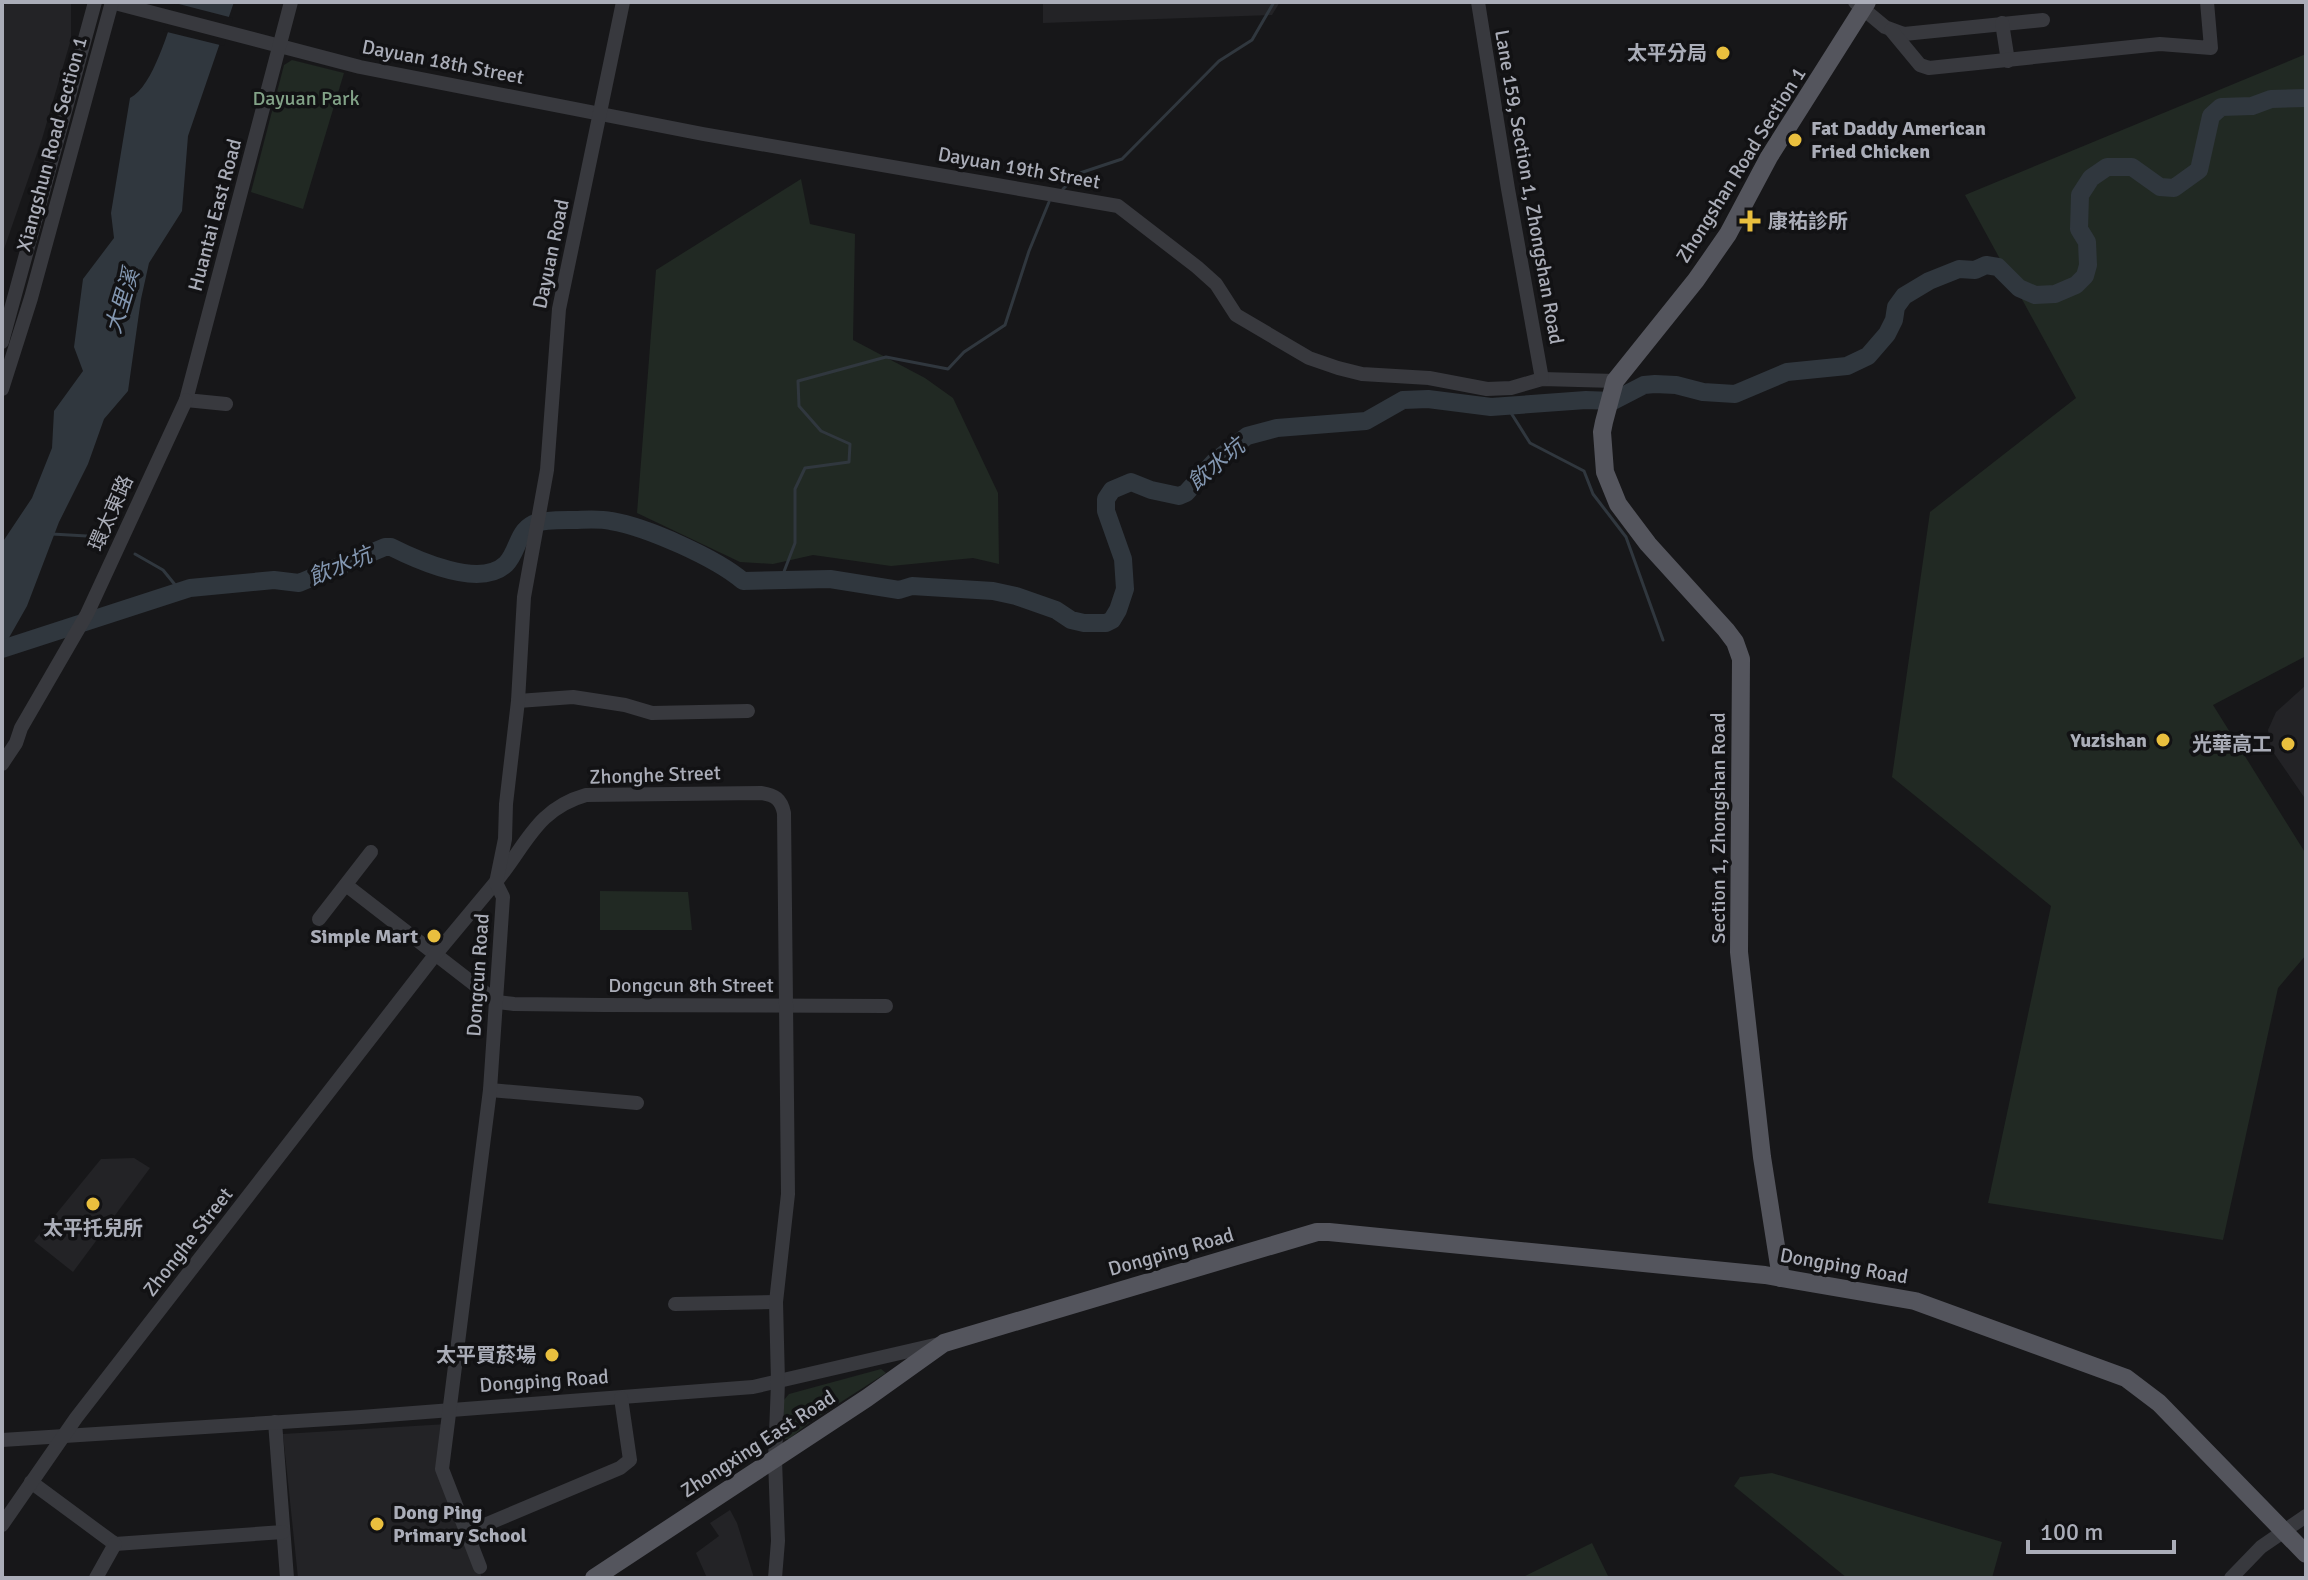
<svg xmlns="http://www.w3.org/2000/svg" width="2308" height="1580" viewBox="0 0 2308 1580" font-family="Signika,'Noto Sans TC',sans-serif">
<rect width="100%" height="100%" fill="#171719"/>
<g fill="#232326">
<polygon points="15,2 71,2 71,39 42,139 2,255 2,5"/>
<polygon points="1043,2 1280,2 1272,15 1043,23"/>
<polygon points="2306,685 2306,800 2271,749 2268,730 2276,712"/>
<polygon points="134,1158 150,1168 73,1272 34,1241 101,1159"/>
<polygon points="447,1424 443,1470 482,1578 298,1578 283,1434"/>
<polygon points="730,1510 737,1523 754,1578 707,1578 696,1553 719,1536 710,1523"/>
</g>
<g fill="#212923">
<polygon points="2306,54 2306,656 2213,705 2306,854 2306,955 2278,988 2223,1240 1988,1203 2051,906 1892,777 1930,512 2076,398 1965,195"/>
<polygon points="292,60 344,73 303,209 251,192 284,65"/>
<polygon points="801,179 810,224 855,234 853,340 925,378 953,398 998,493 999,564 973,558 891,566 813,555 773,564 740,562 637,513 656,270"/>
<polygon points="600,891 688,892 692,930 600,930"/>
<polygon points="881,1369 886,1373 810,1422 789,1439 784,1439 784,1400 789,1394"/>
<polygon points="1772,1473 2002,1542 1992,1578 1847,1578 1734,1486 1740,1477"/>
<polygon points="1592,1543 1609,1578 1521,1578"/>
</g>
<path fill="#30373e" d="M179 2H234L188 136 182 211 149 263 141 299 128 391 104 419 88 464 59 522 27 606 2 650V543L32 498 52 448 54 411 83 371 74 347 83 279 114 238 111 213 130 98C154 86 168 28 179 2Z"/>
<polygon fill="#171719" points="175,3 233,18 224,46 163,31"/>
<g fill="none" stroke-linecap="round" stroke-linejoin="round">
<g stroke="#30373e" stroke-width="3">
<polyline points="1063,189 1080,173 1122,159 1219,61 1252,40 1274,2"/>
<polyline points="1506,405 1530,443 1584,471 1593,494 1626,537 1663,640"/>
<polyline points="52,534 104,537"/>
<polyline points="135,554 163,570 181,592"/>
<polyline points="780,582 795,543 795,489 805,468 849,462 850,444 821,431 799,406 798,381 886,357 948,369 964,352 1005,325 1029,251 1049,202"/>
</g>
<path stroke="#30373e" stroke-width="18" d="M2 649 190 588 274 580 299 583 385 547H391C417 560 480 589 506 564 518 552 517 532 533 524 542 520 558 520 569 520 583 520 598 518 611 521 647 527 716 558 743 581L830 579 899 590 912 586 993 591 1016 596 1056 610 1071 620 1084 623H1106L1112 620 1118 610 1125 589 1123 559 1106 511V499L1112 490 1131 482 1151 490 1179 496 1186 493 1214 462 1247 436 1277 428 1366 421 1403 400 1428 399 1491 407 1586 400 1613 401 1644 385 1655 384 1676 385 1703 392 1735 394 1787 372 1847 366 1868 356 1887 334 1894 320 1896 307 1904 296 1929 281 1959 269 1975 270 1986 265 1998 267 2019 288 2035 295 2055 294 2076 285 2085 276 2088 265 2087 242 2079 229 2080 195 2091 178 2107 167H2132L2160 187 2174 188 2199 170 2211 116 2221 107 2252 106 2271 99 2306 98"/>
<g stroke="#38393e" stroke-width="14">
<polyline points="111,2 360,67 703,134 1118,206 1197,267 1216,284 1236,315 1309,358 1338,368 1362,374 1429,378 1487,389 1511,388 1542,379 1615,381"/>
<polyline points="1478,2 1508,189 1542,379"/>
<polyline points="1855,2 1885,27 1904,34 2043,20"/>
<polyline points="2002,23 2008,61"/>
<polyline points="1891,30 1920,65 1929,68 2160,44 2211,48 2207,2"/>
<polyline points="2,342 95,2"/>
<polyline points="2,389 31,298 112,2"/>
<polyline points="226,404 186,400 291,2"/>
<polyline points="518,701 573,697 625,705 652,713 748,711"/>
<polyline points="2,764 16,743 21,728 87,614 186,400"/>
<polyline points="346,885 497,1002 514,1004 603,1005 886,1006"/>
<polyline points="319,919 371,852"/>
<polyline points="490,1090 637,1103"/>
<polyline points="675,1304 776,1302"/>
<polyline points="275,1422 287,1578"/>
<polyline points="2,1440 361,1417 753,1387 939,1344"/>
<polyline points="31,1482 115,1544 283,1532"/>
<path d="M2 1525 76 1418 435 955C455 931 475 907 495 883 526 846 536 809 586 795L761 793C775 795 781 799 784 813L788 1194 776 1302 778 1382 775 1460 778 1541 775 1578"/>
<polyline points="468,1532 620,1468 630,1460 621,1398"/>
<polyline points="480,1567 442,1469 490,1090 503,897 496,883 505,839 506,804 518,701 524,597 547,470 559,309 623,2"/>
<polyline points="96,1578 115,1544"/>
<polyline points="2231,1578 2261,1547 2306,1516"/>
</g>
<g stroke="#54555d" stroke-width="18">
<polyline points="1781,1278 1762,1157 1739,952 1741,659 1735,642 1726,630 1648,544 1618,504 1605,472 1602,432 1604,422 1615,381 1696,280 1728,234 1769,157 1867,2"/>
<polyline points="594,1578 867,1398 944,1343 1317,1232 1329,1232 1765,1275 1915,1301 2126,1378 2159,1403 2306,1554"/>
</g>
</g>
<g fill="#e9bf3e" stroke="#121214" stroke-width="3">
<circle cx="1723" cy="53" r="8"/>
<circle cx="1795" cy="140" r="8"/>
<path d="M1746 209h8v8h8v8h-8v8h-8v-8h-8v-8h8z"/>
<circle cx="2163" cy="740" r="8"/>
<circle cx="2288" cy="744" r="8"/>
<circle cx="434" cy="936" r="8"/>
<circle cx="93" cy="1204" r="8"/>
<circle cx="552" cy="1355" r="8"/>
<circle cx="377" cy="1524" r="8"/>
</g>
<g text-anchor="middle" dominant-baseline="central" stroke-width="7" stroke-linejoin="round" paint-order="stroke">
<g font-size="20" font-weight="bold" fill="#aaadb8" stroke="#121214" text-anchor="end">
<text x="1707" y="53">太平分局</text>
<text x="1811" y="128" text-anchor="start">Fat Daddy American<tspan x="1811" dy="23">Fried Chicken</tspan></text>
<text x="1768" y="221" text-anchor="start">康祐診所</text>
<text x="2147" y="740">Yuzishan</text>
<text x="2272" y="744">光華高工</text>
<text x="418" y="936">Simple Mart</text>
<text x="93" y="1228" text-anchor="middle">太平托兒所</text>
<text x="536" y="1355">太平買菸場</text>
<text x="393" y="1512" text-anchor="start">Dong Ping<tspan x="393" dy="23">Primary School</tspan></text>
</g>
<g font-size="20" fill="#aaadb8" stroke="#121214">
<text transform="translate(443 62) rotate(11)">Dayuan 18th Street</text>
<text transform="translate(52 144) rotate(-75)">Xiangshun Road Section 1</text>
<text transform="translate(1741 165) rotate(-58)">Zhongshan Road Section 1</text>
<text transform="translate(1019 168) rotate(10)">Dayuan 19th Street</text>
<text transform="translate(1529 187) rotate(80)">Lane 159, Section 1, Zhongshan Road</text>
<text transform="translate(215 215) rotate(-75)">Huantai East Road</text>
<text transform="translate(551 254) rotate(-78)">Dayuan Road</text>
<text transform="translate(111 513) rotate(-66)">環太東路</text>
<text transform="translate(655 775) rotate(-2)">Zhonghe Street</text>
<text transform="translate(1718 828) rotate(-90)">Section 1, Zhongshan Road</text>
<text transform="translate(478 975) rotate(-86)">Dongcun Road</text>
<text x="691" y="985">Dongcun 8th Street</text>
<text transform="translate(188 1242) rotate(-52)">Zhonghe Street</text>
<text transform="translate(1171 1252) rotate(-16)">Dongping Road</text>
<text transform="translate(1844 1266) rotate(10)">Dongping Road</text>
<text transform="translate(544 1381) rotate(-4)">Dongping Road</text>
<text transform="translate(758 1444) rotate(-33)">Zhongxing East Road</text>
</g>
<g font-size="20" fill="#82a287" stroke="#121214">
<text x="306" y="98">Dayuan Park</text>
</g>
<g font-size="22" font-style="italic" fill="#8397b1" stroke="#121214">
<text transform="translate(122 301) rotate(-73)">大里溪</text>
<text transform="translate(1216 464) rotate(-40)">飲水坑</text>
<text transform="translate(340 566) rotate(-22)">飲水坑</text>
</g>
</g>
<rect width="2308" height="1580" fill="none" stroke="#aaadb8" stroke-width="8"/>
<path d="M2028 1540v12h146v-12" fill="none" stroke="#aaadb8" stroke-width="4"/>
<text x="2040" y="1540" font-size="24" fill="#aaadb8" stroke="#121214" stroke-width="6" paint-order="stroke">100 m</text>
</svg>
